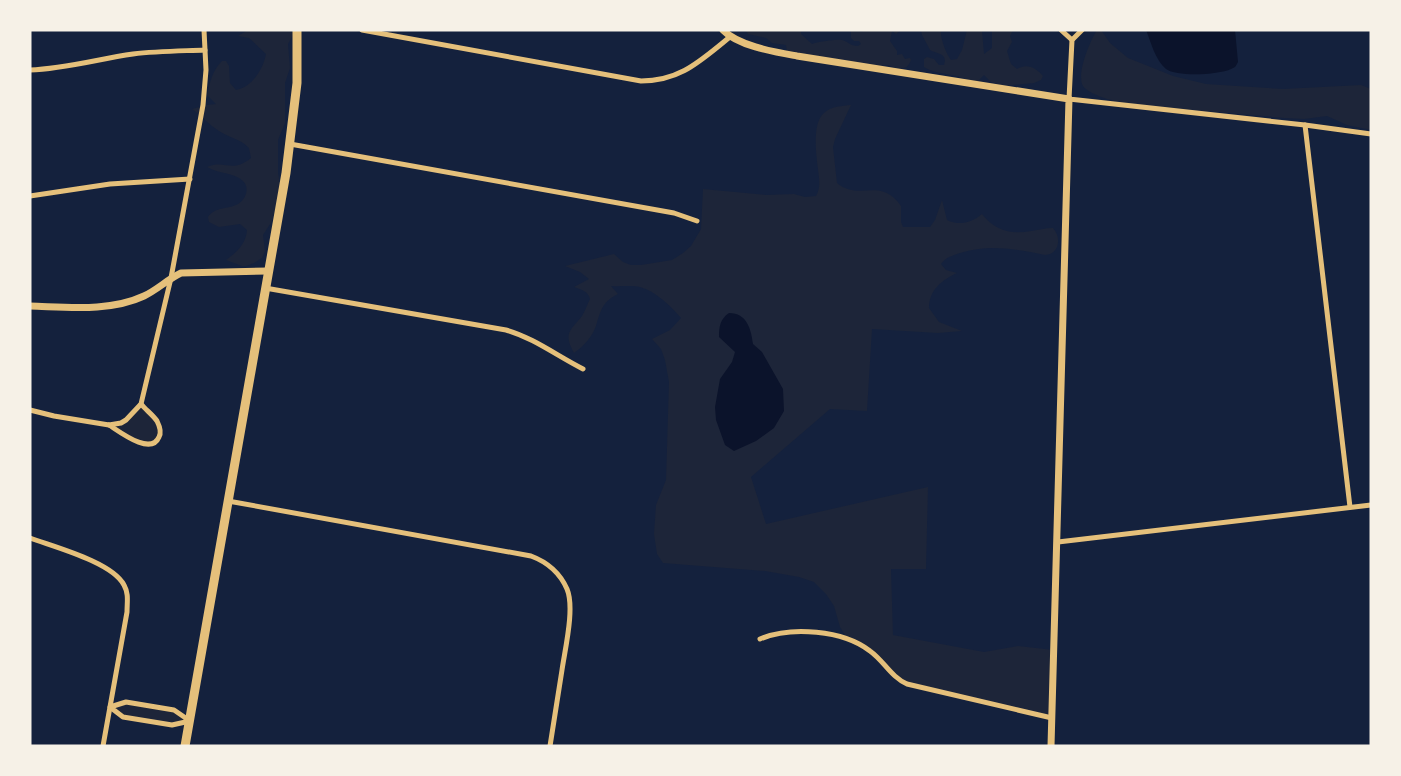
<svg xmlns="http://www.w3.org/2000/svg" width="1401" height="776" viewBox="0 0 1401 776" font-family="'Source Sans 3',sans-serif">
<rect width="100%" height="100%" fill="#14213d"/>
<g fill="#1d2539">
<path d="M248 30H293V35L288 44 290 68 285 83V123L278 140V173L280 184 279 198 272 221 263 235 265 251 262 258 254 263 246 266H242L226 260C237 252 246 244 247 230L240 224 219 227 209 222 208 217C216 206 227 210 238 204 246 199 250 188 243 181 233 172 219 174 207 167 226 159 231 174 251 158L249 148C241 139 229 138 219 131 209 125 202 116 192 109L207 105 216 104 207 95C210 82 212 71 222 61H226L229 66 230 83 236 90C251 88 263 70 266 54L249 38 238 36Z"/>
<path d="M745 30H801V34L812 44C817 42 838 39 842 40 849 42 850 46 858 46L861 44 859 41H854L851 38V30H858L861 32 864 30H901L896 34 892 31 890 41 897 51V55L902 54 905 59 910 58 911 60C907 72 897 69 888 65L879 66 787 52 786 45 772 43 766 38 748 34Z"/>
<path d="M921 30H941C940 38 946 53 951 60L957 59 962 50 967 30H982L984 54 992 48V30H1013L1010 36 1012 42 1007 51 1011 64 1017 69C1027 63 1036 68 1043 76L1041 80 1034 83 1003 86 991 82 984 75 978 81 969 82C957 72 937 76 924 67V59L927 57 934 59 939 65H944C948 53 937 54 930 50L922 35Z"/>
<path d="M1097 30H1101L1110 43 1128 58 1173 76 1206 84 1283 89 1361 85 1371 89V130L1347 125 1327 116 1304 119 1285 118C1251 115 1216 112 1182 109 1157 106 1131 105 1107 99 1101 97 1087 92 1083 86 1076 74 1090 41 1097 30Z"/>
<path d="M851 105 835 139 833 147 837 183C860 202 880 176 901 206V222L903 227H930L935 220 942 200 947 220C959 226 971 223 982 214 994 230 1011 235 1031 231 1039 230 1045 228 1053 228 1062 238 1059 254 1045 255 1016 249 989 244 960 253 952 256 946 257 941 264L946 270 957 273C942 280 929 290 929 308L939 322 962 331 938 333 872 329 867 411 830 409 751 477 766 524 928 487 926 569H891L893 635 984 652 1018 646 1054 650 1052 717 907 684 880 660 848 640 840 627 834 606 826 594 814 582 799 577 765 571 663 563 657 554 654 534 656 505 666 480 669 382 665 360 661 349 652 339 670 330 681 318C671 306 655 291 640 287 632 285 620 287 611 286L618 294C602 302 601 310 596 326 592 337 584 346 574 353 563 333 570 331 582 316 585 311 587 305 590 299 588 291 582 290 574 287L589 279 580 272 565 266 614 254 623 262 631 265H641L672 260 683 253 691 246 701 229 703 189 766 195 794 194 805 197 816 196C821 187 819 179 818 169 816 154 812 123 824 113 831 106 842 106 851 105Z"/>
<polygon points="141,404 157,421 160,431 157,441 144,444 109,425 121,423"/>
<polygon points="126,702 174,710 190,721 172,725 123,717 110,707"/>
</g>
<g fill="#0b132b">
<path d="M1146 30H1235L1238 62C1235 67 1236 67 1231 69 1218 75 1177 77 1166 69 1155 60 1151 42 1146 30Z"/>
<path d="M729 313C747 313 751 329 753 344L762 352 783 389 784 411 774 428 756 441 734 451 725 445 716 420 715 407 720 379 732 362 735 352 719 337C719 327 720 319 729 313Z"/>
</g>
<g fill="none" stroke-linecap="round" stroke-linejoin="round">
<g stroke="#e5c07b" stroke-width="5">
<path d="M362 30 641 81C681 81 701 60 730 37"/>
<polyline points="1061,30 1072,40"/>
<polyline points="1082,30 1072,40 1069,99 1305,125 1371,134"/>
<path d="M30 70C65 69 98 59 133 54 157 51 181 51 205 50"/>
<polyline points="1305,125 1350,507"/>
<polyline points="290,144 674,213 697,221"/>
<polyline points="30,196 110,184 190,179"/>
<path d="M265 288 506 330C534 338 557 356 583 369"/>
<polyline points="30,410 54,416 109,425 121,423 126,420 141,404 171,278 203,105 206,70 204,30"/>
<path d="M109 425C120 432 151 456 159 437 162 432 159 425 157 421 153 415 146 410 141 404"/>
<path d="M228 501 531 556C547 562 560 573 567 589 575 608 565 649 562 670 558 695 554 721 550 746"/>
<path d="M30 538C54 547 112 562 124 585 129 594 127 602 127 612L103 746"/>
<polyline points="1058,542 1371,505"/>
<path d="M760 639C791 626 843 630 870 651 884 661 891 677 907 684L1052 718"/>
<polygon points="126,702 174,710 190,721 172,725 123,717 110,707"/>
</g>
<g stroke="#e5c07b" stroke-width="7">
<path d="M723 30C738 46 775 52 797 56L1069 99 1051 746"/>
<path d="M30 306C67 307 110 312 144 296 157 290 168 279 181 273L268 271"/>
</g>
<polyline stroke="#e5c07b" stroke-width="9" points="185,746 286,173 297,83 297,30"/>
</g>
<rect width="1401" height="776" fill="none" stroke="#f6f1e7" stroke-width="63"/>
</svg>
